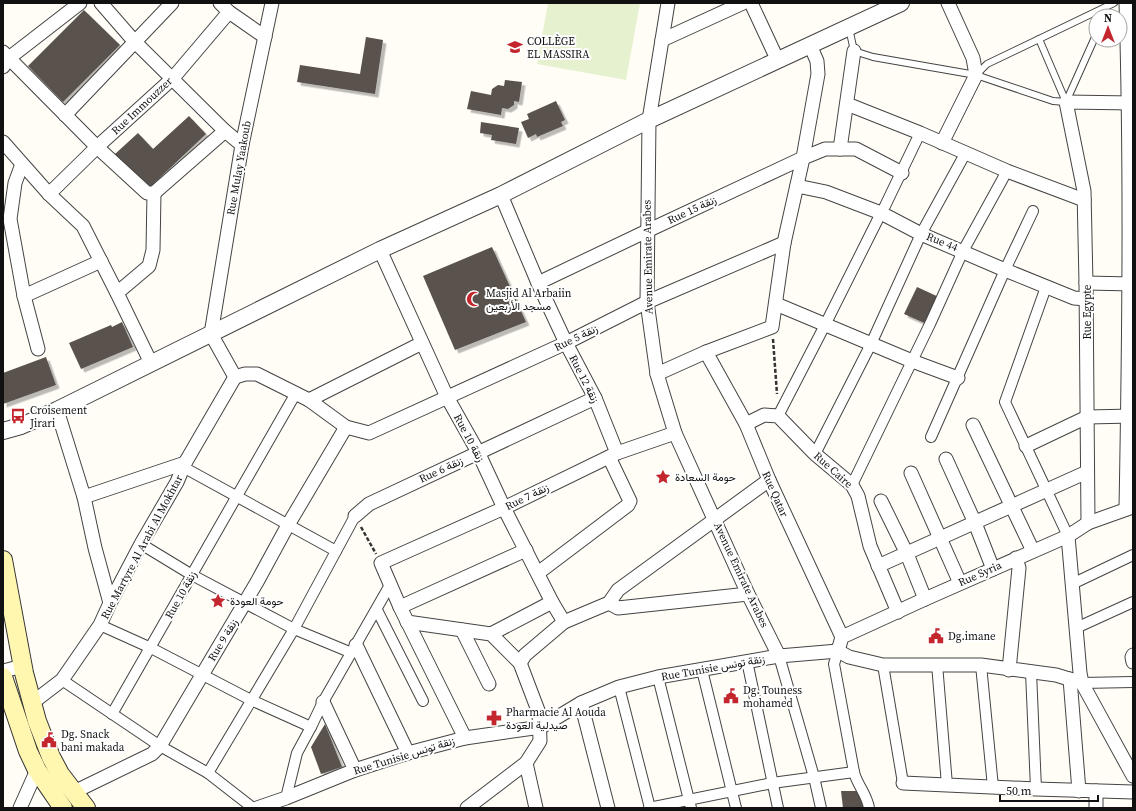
<svg xmlns="http://www.w3.org/2000/svg" width="1136" height="811" viewBox="0 0 1136 811" font-family="'Source Serif 4',Vazirmatn,serif">
<defs>
<filter id="shadow"><feDropShadow dx="3.5" dy="3.5" stdDeviation="0" flood-color="#0004"/></filter>
</defs>
<rect width="100%" height="100%" fill="#fffdf5"/>
<polygon fill="#e6f2cf" points="548,3 640,3 626,80 537,64"/>
<g fill="#5a524d" filter="url(#shadow)">
<polygon points="84,10 120,45 63,102 28,66"/>
<polygon points="366,37 383,40 375,94 297,82 300,65 360,74"/>
<polygon points="505,80 522,82 519,102 514,101 514,105 508,109 502,108 501,115 467,109 471,91 491,95 492,89 498,85 504,86"/>
<polygon points="556,101 565,120 561,122 563,126 537,137 536,134 528,138 521,122 529,119 527,114"/>
<polygon points="189,116 206,134 148,189 115,154 138,133 153,149"/>
<polygon points="481,122 519,128 516,144 491,140 492,135 480,133"/>
<polygon points="492,247 526,322 455,350 423,276"/>
<polygon points="917,287 941,298 929,325 904,314"/>
<polygon points="122,322 133,347 81,369 69,343 111,325 112,327"/>
<polygon points="46,357 56,385 3,404 3,373"/>
<polygon points="325,724 342,767 321,774 311,747"/>
<polygon points="841,791 858,791 866,808 843,808"/>
</g>
<g fill="none" stroke-linecap="round" stroke-linejoin="round">
<g stroke="#444" stroke-width="8">
<g id="service">
<polyline points="849,28 854,51 873,57 976,75 1053,101 1066,102"/>
<polyline points="1039,39 1066,102"/>
<polyline points="977,74 987,64 1114,3"/>
<polyline points="1066,102 1096,35"/>
</g>
</g>
<g stroke="#444" stroke-width="12">
<g id="pedestrian">
<polyline points="1046,287 1005,402 1068,536"/>
<polyline points="778,416 825,325 881,213 885,206 920,133"/>
<polyline points="931,437 1005,270 1033,211"/>
<polyline points="815,454 871,344 921,234 965,154"/>
<polyline points="183,467 336,551"/>
<polyline points="852,485 930,324 963,251 1007,171"/>
<polyline points="141,544 192,575 294,629 352,653"/>
<polyline points="1072,584 1133,555"/>
<polyline points="377,610 423,701"/>
<polyline points="100,625 151,648 251,700 311,727"/>
<polyline points="1076,628 1133,602"/>
<path d="M838 651 834 664 854 772C857 785 867 794 869 808"/>
<polyline points="779,656 814,777 821,808"/>
<polyline points="747,661 778,808"/>
<polyline points="937,664 947,785"/>
<polyline points="883,665 903,783"/>
<polyline points="981,665 993,787"/>
<polyline points="702,670 736,808"/>
<polyline points="1031,672 1036,789"/>
<polyline points="658,677 691,808"/>
<polyline points="62,680 160,746 208,773 253,808"/>
<polyline points="1082,683 1133,682"/>
<polyline points="619,687 650,808"/>
<polyline points="112,714 296,393"/>
<polyline points="208,773 294,629 355,516"/>
<polyline points="286,798 297,753 311,727 323,702 390,585"/>
<polyline points="649,808 772,783 854,772"/>
</g>
</g>
<g stroke="#444" stroke-width="15">
<g id="minor">
<polyline points="101,3 134,41 225,131 242,145"/>
<polyline points="220,3 229,12 265,37"/>
<polyline points="272,3 242,145 211,334 235,377 245,374 257,374 309,400 346,427 369,433 566,343 647,302 784,243"/>
<polyline points="668,3 649,120 647,302 657,374 675,433 748,594 779,656"/>
<polyline points="751,3 778,61"/>
<polyline points="662,40 743,3"/>
<polyline points="3,52 97,147 147,193 154,193 225,131"/>
<polyline points="3,67 9,58 80,3"/>
<polyline points="847,104 920,133 1007,171 1084,200"/>
<polyline points="65,115 172,3"/>
<polyline points="3,142 49,194 83,226 117,293 151,363"/>
<polyline points="942,143 976,75 973,58 948,3"/>
<polyline points="840,149 854,51"/>
<polyline points="22,164 15,183 10,219 24,296 38,349"/>
<polyline points="797,186 826,192 881,213 921,234 1005,270 1074,298 1086,299"/>
<polyline points="49,194 97,147 173,78 229,12"/>
<polyline points="501,195 538,283 566,343 595,398 617,453"/>
<polyline points="380,250 447,397 478,452 504,508 552,602 564,622"/>
<polyline points="538,283 647,231 803,158 825,149 856,149 902,173"/>
<polyline points="1086,283 1133,284"/>
<polyline points="117,293 149,266 153,250 154,193"/>
<polyline points="24,296 101,261"/>
<polyline points="776,304 912,361 958,378"/>
<polyline points="706,352 746,424 769,480 842,637"/>
<polyline points="657,374 706,352 772,327 784,243 803,158 818,74 817,61 810,45"/>
<polyline points="309,400 422,343"/>
<polyline points="57,410 84,497 95,548 110,603"/>
<polyline points="746,424 764,415 778,416 815,454 852,485 858,496 870,546 898,612"/>
<polyline points="973,425 1033,551"/>
<polyline points="1026,446 1087,417 1133,416"/>
<polyline points="946,459 975,523 993,569"/>
<polyline points="911,473 960,583"/>
<polyline points="84,497 185,463"/>
<polyline points="881,501 907,554 925,599"/>
<path d="M1126 509C1129 340 1131 172 1126 3"/>
<polyline points="355,516 369,504 595,398"/>
<polyline points="1088,523 1086,283 1084,191 1066,102 1133,103"/>
<polyline points="1068,536 1080,673 1082,683"/>
<polyline points="878,566 1087,472"/>
<polyline points="538,573 628,505 630,501 609,457"/>
<polyline points="609,603 618,608 748,594"/>
<polyline points="400,607 526,550"/>
<polyline points="407,622 491,634 520,663 539,713 540,741 526,763 467,808"/>
<polyline points="462,630 489,684"/>
<polyline points="491,634 552,602"/>
<polyline points="356,645 408,753"/>
<polyline points="838,651 842,637 925,599 1068,536 1088,523 1133,507"/>
<polyline points="1133,655 1132,657 1133,662"/>
<polyline points="520,663 525,655 564,622 609,603 618,590 769,480"/>
<polyline points="1009,670 1019,568 1016,558"/>
<polyline points="3,671 23,666"/>
<polyline points="1070,679 1079,791"/>
<polyline points="323,702 355,770"/>
<polyline points="32,703 62,680 100,625 110,603 141,544 177,482 185,463 235,377"/>
<polyline points="581,703 608,808"/>
<polyline points="465,738 400,607 381,563 504,508 617,453 675,433"/>
<polyline points="526,763 536,808"/>
<polyline points="903,783 1036,789 1133,792"/>
<polyline points="1096,791 1096,808"/>
<polyline points="74,792 152,754 160,746 257,582 288,525 346,427"/>
<polyline points="20,808 37,770"/>
<polyline points="257,808 286,798 355,770 408,753 465,738 541,727 581,703 619,687 658,677 779,656 838,651 849,657 883,665 981,665 1056,675 1082,683 1133,776"/>
</g>
</g>
<g stroke="#444" stroke-width="18">
<polyline id="tertiary" points="3,431 21,426 57,410 380,250 501,195 649,120 901,3"/>
</g>
<g stroke="#333" stroke-width="20">
<g id="secondary">
<polyline points="3,560 24,673 37,721 51,757 60,774 86,808"/>
<polyline points="3,677 28,751 37,770 63,808"/>
</g>
</g>
<g stroke="#333" stroke-width="2.5" stroke-dasharray="4 2" stroke-linecap="butt">
<polyline points="773,339 777,394"/>
<polyline points="361,527 376,554"/>
</g>
<use href="#service" stroke="#fff" stroke-width="6"/>
<use href="#pedestrian" stroke="#fff" stroke-width="10"/>
<use href="#minor" stroke="#fff" stroke-width="13"/>
<use href="#tertiary" stroke="#fff" stroke-width="16"/>
<use href="#secondary" stroke="#fff6b0" stroke-width="18"/>
</g>
<defs>
<g id="school-bare" transform="scale(1.2)"><path d="M0-5L7-2L0 1L-7-2ZM-4 1L0 2.5L4 1V4Q0 6-4 4Z" fill="#c4262e" stroke="#fff" stroke-width="2.5" paint-order="stroke"/></g>
<g id="mosque-bare" transform="scale(1.2)"><path d="M3.5-4.9A6 6 0 1 0 3.5 4.9A5 5 0 1 1 3.5-4.9Z" fill="#c4262e" stroke="#fff" stroke-width="2.5" paint-order="stroke"/></g>
<g id="bus-bare" transform="scale(1.2)"><path d="M-5-6H5V4H4V6H2V4H-2V6H-4V4H-5ZM-3.5-4V0h7V-4ZM-3.5 1.2v1.5H-2V1.2ZM2 1.2v1.5H3.5V1.2Z" fill="#c4262e" stroke="#fff" stroke-width="2.5" paint-order="stroke"/></g>
<g id="sight-bare" transform="scale(1.2)"><path d="M0-6L1.8-2.2L6-1.7L2.9 1.2L3.7 5.4L0 3.3L-3.7 5.4L-2.9 1.2L-6-1.7L-1.8-2.2Z" fill="#c4262e" stroke="#fff" stroke-width="2.5" paint-order="stroke"/></g>
<g id="civic-bare" transform="scale(1.2)"><path d="M-.6-6.5H3V-4.5H.6V-3L4-1V1h2V6H-6V1h2V-1L-.6-3ZM-1.2 2.5V6h2.4V2.5Z" fill="#c4262e" stroke="#fff" stroke-width="2.5" paint-order="stroke"/></g>
<g id="pharmacy-bare" transform="scale(1.2)"><path d="M-2-6h4v4h4v4h-4v4h-4v-4h-4v-4h4Z" fill="#c4262e" stroke="#fff" stroke-width="2.5" paint-order="stroke"/></g>
</defs>
<g fill-rule="evenodd">
<use href="#school-bare" x="515" y="47"/>
<use href="#mosque-bare" x="474" y="299"/>
<use href="#bus-bare" x="18" y="416"/>
<use href="#sight-bare" x="663" y="477"/>
<use href="#sight-bare" x="218" y="601"/>
<use href="#civic-bare" x="936" y="636"/>
<use href="#civic-bare" x="731" y="696"/>
<use href="#pharmacy-bare" x="494" y="718"/>
<use href="#civic-bare" x="49" y="740"/>
</g>
<g text-anchor="middle" dominant-baseline="central" stroke-width="4" stroke-linejoin="round" paint-order="stroke">
<g font-size="11" fill="#111" stroke="#fff" text-anchor="start">
<text x="527" y="41">COLLÈGE<tspan x="527" dy="13">EL MASSIRA</tspan></text>
<text x="486" y="293">Masjid Al Arbaiin<tspan x="486" dy="13">مسجد الأربعين</tspan></text>
<text x="30" y="410">Croisement<tspan x="30" dy="13">Jirari</tspan></text>
<text x="675" y="477">حومة السعادة</text>
<text x="230" y="601">حومة العودة</text>
<text x="948" y="636">Dg.imane</text>
<text x="743" y="690">Dg. Touness<tspan x="743" dy="13">mohamed</tspan></text>
<text x="506" y="712">Pharmacie Al Aouda<tspan x="506" dy="13">صيدلية العودة</tspan></text>
<text x="61" y="734">Dg. Snack<tspan x="61" dy="13">bani makada</tspan></text>
</g>
<g font-size="11" fill="#111" stroke="#fff">
<text transform="translate(142 106) rotate(-43)">Rue Immouzzer</text>
<text transform="translate(239 168) rotate(-80)">Rue Mulay Yaakoub</text>
<text transform="translate(692 210) rotate(-25)">Rue 15 زنقة</text>
<text transform="translate(942 242) rotate(22)">Rue 44</text>
<text transform="translate(648 257) rotate(-91)">Avenue Emirate Arabes</text>
<text transform="translate(1087 312) rotate(-90)">Rue Egypte</text>
<text transform="translate(576 338) rotate(-26)">Rue 5 زنقة</text>
<text transform="translate(584 379) rotate(63)">Rue 12 زنقة</text>
<text transform="translate(469 438) rotate(62)">Rue 10 زنقة</text>
<text transform="translate(441 470) rotate(-25)">Rue 6 زنقة</text>
<text transform="translate(833 470) rotate(42)">Rue Caire</text>
<text transform="translate(775 494) rotate(66)">Rue Qatar</text>
<text transform="translate(527 497) rotate(-26)">Rue 7 زنقة</text>
<text transform="translate(142 547) rotate(-62)">Rue Martyre Al Arabi Al Mokhtar</text>
<text transform="translate(980 574) rotate(-24)">Rue Syria</text>
<text transform="translate(741 575) rotate(65)">Avenue Emirate Arabes</text>
<text transform="translate(181 595) rotate(-61)">Rue 10 زنقة</text>
<text transform="translate(223 640) rotate(-59)">Rue 9 زنقة</text>
<text transform="translate(713 668) rotate(-10)">Rue Tunisie زنقة تونس</text>
<text transform="translate(404 756) rotate(-17)">Rue Tunisie زنقة تونس</text>
</g>
</g>
<rect width="1136" height="811" fill="none" stroke="#111111" stroke-width="8"/>
<g transform="translate(1108 28)"><circle r="19" fill="#ffffff" stroke="#a0a0a0"/>
<path d="M0-3L7 15L0 10L-7 15Z" fill="#c4262e"/>
<text y="-6" font-size="11" font-weight="bold" text-anchor="middle" fill="#111111">N</text>
</g>
<path d="M1000 795v6h98v-6" fill="none" stroke="#111111" stroke-width="2"/>
<text x="1006" y="795" font-size="12" fill="#111111" stroke="#ffffff" stroke-width="3" paint-order="stroke">50 m</text>
</svg>
